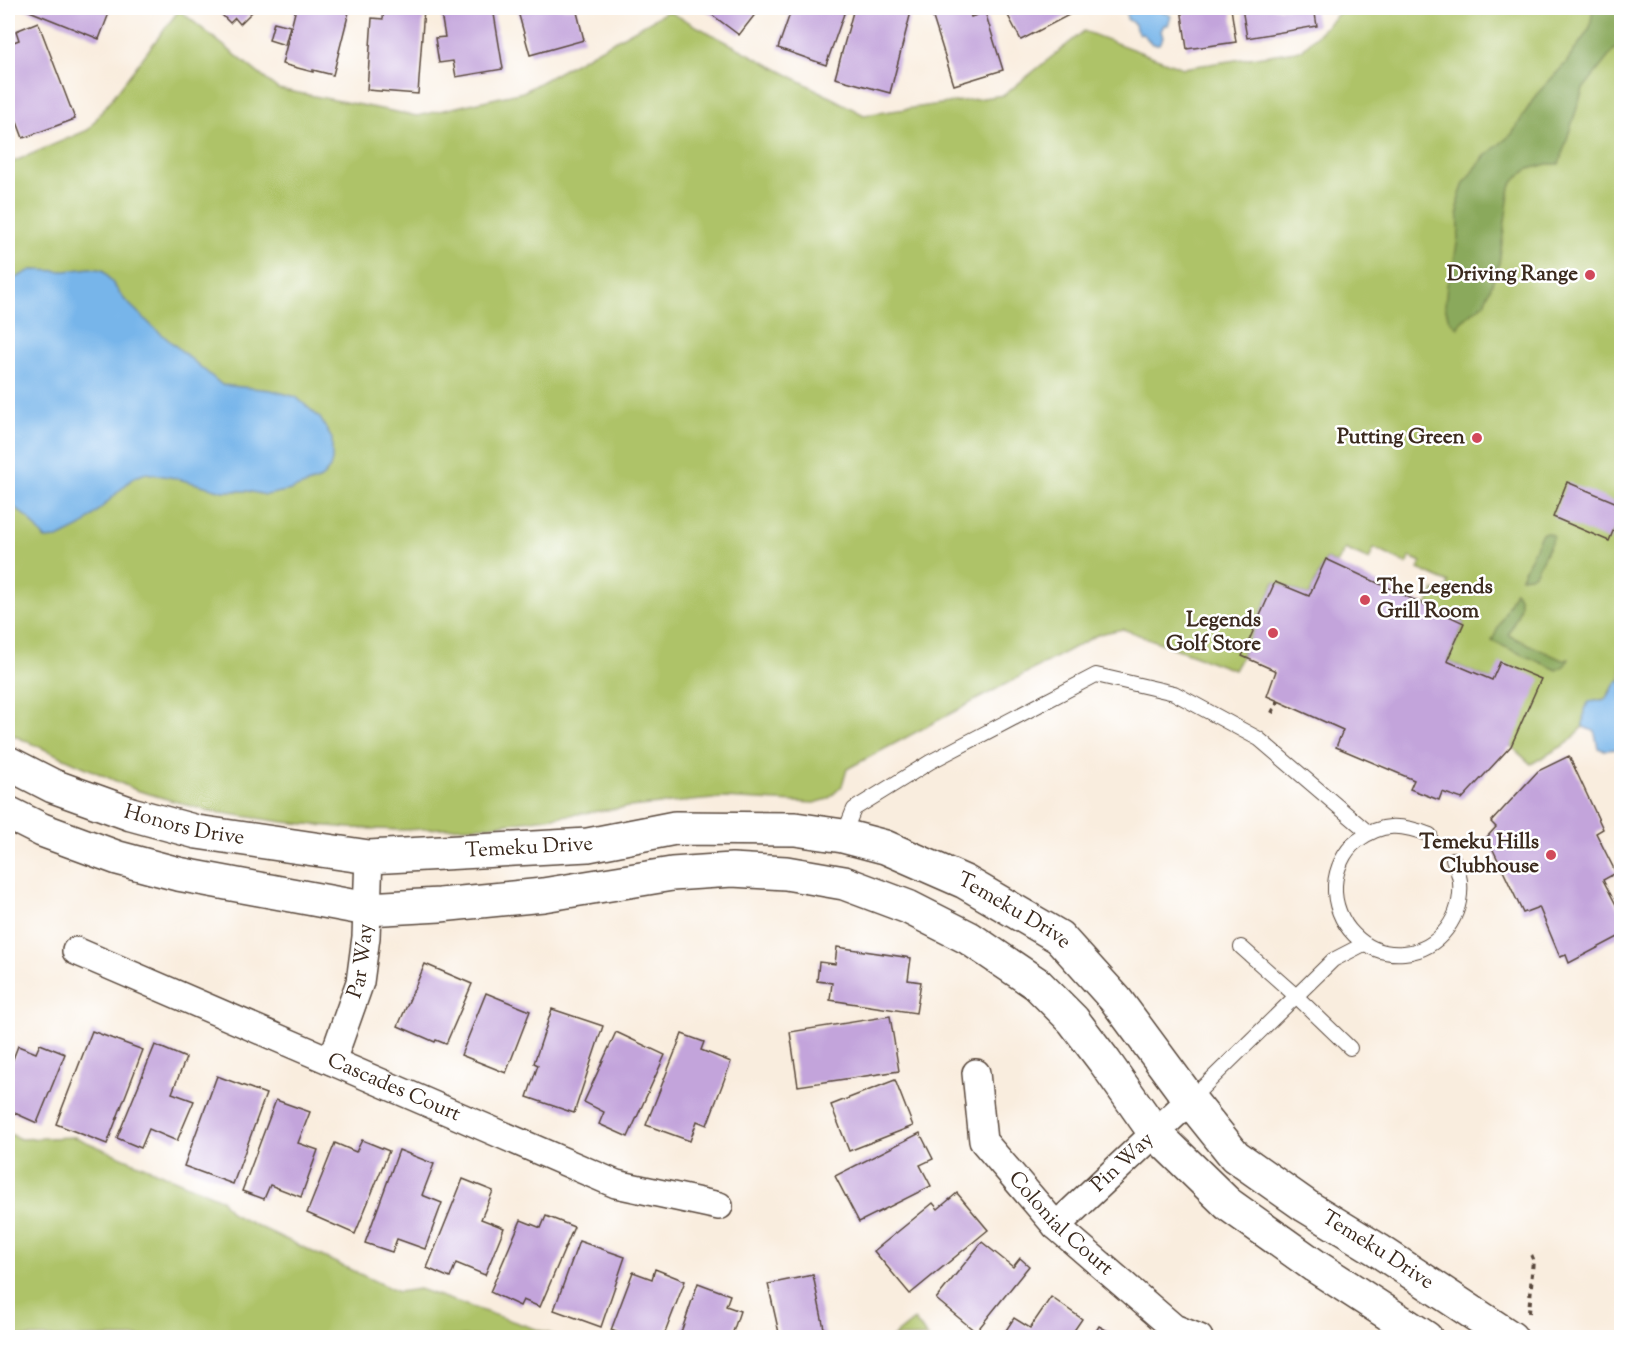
<svg xmlns="http://www.w3.org/2000/svg" width="1629" height="1345" viewBox="0 0 1629 1345" font-family="'Sorts Mill Goudy',serif">
<rect width="100%" height="100%" fill="#fff"/>
<filter id="ink" filterUnits="userSpaceOnUse"><feTurbulence type="fractalNoise" baseFrequency=".0167" numOctaves="2"/><feDisplacementMap in="SourceGraphic" scale="12" xChannelSelector="R" yChannelSelector="G"/><feConvolveMatrix kernelMatrix="1 2 1 2 8 2 1 2 1" color-interpolation-filters="sRGB"/></filter>
<filter id="wash" filterUnits="userSpaceOnUse"><feTurbulence type="fractalNoise" baseFrequency=".008" numOctaves="4" result="noise"/><feDisplacementMap in="SourceGraphic" scale="24" xChannelSelector="R" yChannelSelector="G"/><feGaussianBlur stdDeviation="1.35" result="paint"/><feColorMatrix in="noise" values="0 0 0 0 0 0 0 0 0 0 0 0 0 0 0 0 0 1.4 0 .05"/><feComposite in="paint" operator="in"/></filter>
<g filter="url(#wash)">
<rect width="100%" height="100%" fill="#f9edde"/>
<g fill="#aec367" stroke="#747642" stroke-width="1.5">
<path d="M1344 8H1621V680H1619C1616 683 1612 687 1610 691 1607 698 1606 700 1597 700L1583 718V727L1568 743 1531 764 1511 746 1492 680 1447 661 1464 623 1427 606 1434 590 1444 595 1449 583 1418 569 1421 562 1410 557 1407 564 1374 548 1369 560 1345 549 1337 564 1326 559 1309 596 1275 582 1242 656 1234 670 1123 629 1099 634 847 769 842 786 828 799 814 803 723 798 629 807 487 826 403 830 350 828 283 822 208 811 136 790 8 733V164L88 130 179 10 278 89 417 116 523 92 668 11 864 115 1004 95 1084 31 1183 68 1302 50Z"/>
<polygon points="8,1133 20,1139 75,1137 221,1199 232,1214 398,1292 419,1289 559,1337 8,1337"/>
<polygon points="914,1320 928,1337 893,1337"/>
</g>
<g fill="#8aa95c" stroke="#626a3d" stroke-width="1.5">
<polygon points="1593,8 1621,8 1621,41 1583,89 1559,164 1547,164 1529,169 1518,176 1510,187 1499,263 1489,292 1484,303 1460,323 1458,328 1449,320 1445,306 1447,285 1454,262 1459,231 1458,200 1464,183 1485,156 1512,134 1536,95 1566,63 1590,28"/>
<polygon points="1543,533 1547,533 1554,536 1536,572 1530,576 1521,577 1540,537"/>
<path d="M1515 591C1527 605 1514 620 1508 635L1562 660 1569 659C1566 665 1563 668 1557 670L1492 641Z"/>
</g>
<g fill="#77b5ea" stroke="#597084" stroke-width="1.5">
<path d="M1133 8H1164L1163 13H1167L1171 16 1168 25H1164L1161 31 1163 37 1159 44H1152L1144 35C1137 33 1136 31 1135 24L1127 19V12Z"/>
<polygon points="90,268 103,270 124,299 152,326 222,385 271,390 296,397 320,418 332,439 332,460 330,468 321,479 291,490 266,495 247,491 223,491 175,478 146,473 133,478 82,526 58,538 45,539 29,519 8,502 8,282 31,270 65,271"/>
<path d="M1619 680H1622L1621 749 1603 750 1598 748C1596 742 1597 737 1594 731L1583 727 1584 709 1589 702C1594 701 1600 701 1604 700 1609 699 1612 685 1619 680Z"/>
</g>
<g id="blocks">
<g fill="#c3a4db">
<polygon points="22,8 111,8 99,39"/>
<polygon points="215,8 256,8 240,24 235,18 230,23"/>
<polygon points="296,8 350,8 333,75 313,70 313,72 282,64"/>
<polygon points="384,8 424,8 418,94 367,90 372,18 383,19"/>
<polygon points="440,8 493,8 503,69 456,77 453,61 439,63 435,38 445,37"/>
<polygon points="517,8 576,8 584,40 530,55"/>
<polygon points="703,8 760,8 739,35"/>
<polygon points="792,8 846,8 826,65 778,48"/>
<polygon points="854,8 912,8 890,93 835,78"/>
<polygon points="930,8 968,8 971,17 985,12 1003,70 954,85"/>
<polygon points="1004,8 1066,8 1069,15 1021,40"/>
<polygon points="1181,8 1231,8 1236,42 1187,49"/>
<polygon points="1242,8 1314,8 1317,26 1247,38"/>
<polygon points="38,22 75,119 23,138 8,98 8,44 19,40 16,31"/>
<polygon points="274,22 290,26 285,45 269,40"/>
<polygon points="1567,482 1622,505 1622,521 1618,519 1609,541 1553,517"/>
<polygon points="1326,559 1464,623 1447,661 1492,680 1500,662 1541,679 1511,746 1462,799 1442,792 1439,800 1410,789 1414,780 1336,747 1343,730 1267,696 1276,671 1242,656 1275,582 1309,596"/>
<polygon points="1569,756 1603,829 1596,833 1616,873 1603,880 1622,916 1622,935 1569,963 1566,955 1560,957 1539,907 1523,913 1487,837 1496,827 1491,822 1538,771"/>
<polygon points="837,947 911,958 908,980 921,982 916,1013 830,1000 832,983 817,981 819,962 835,964"/>
<polygon points="425,964 472,984 446,1044 436,1040 435,1042 398,1026"/>
<polygon points="486,993 530,1011 506,1073 461,1055"/>
<polygon points="552,1009 603,1026 574,1113 527,1097 538,1065 534,1063"/>
<polygon points="890,1016 899,1071 798,1086 790,1032"/>
<polygon points="92,1031 143,1050 107,1144 56,1124"/>
<polygon points="616,1032 665,1055 628,1137 599,1124 604,1112 584,1102"/>
<polygon points="682,1034 704,1042 701,1050 731,1062 707,1125 697,1121 690,1141 646,1125"/>
<polygon points="40,1044 65,1054 37,1123 8,1110 8,1072 18,1046 36,1053"/>
<polygon points="155,1045 186,1058 172,1093 194,1101 177,1141 149,1129 141,1148 117,1138"/>
<polygon points="217,1076 266,1094 233,1184 184,1166"/>
<polygon points="895,1080 913,1126 849,1151 831,1105"/>
<polygon points="276,1100 310,1112 298,1143 318,1150 301,1197 270,1185 264,1199 242,1191"/>
<polygon points="920,1133 933,1159 920,1165 931,1186 859,1222 835,1176"/>
<polygon points="362,1140 389,1151 355,1234 307,1213 335,1143 356,1152"/>
<polygon points="399,1150 434,1164 422,1195 442,1203 425,1249 397,1239 392,1252 365,1243"/>
<polygon points="463,1179 493,1191 481,1219 504,1228 485,1275 456,1263 450,1278 427,1268"/>
<polygon points="957,1193 988,1230 910,1294 874,1251 933,1203 938,1209"/>
<polygon points="546,1216 574,1227 540,1307 523,1300 520,1306 490,1292 521,1220 541,1228"/>
<polygon points="579,1241 625,1257 601,1327 554,1310"/>
<polygon points="982,1242 1013,1267 1020,1258 1029,1266 976,1332 936,1299"/>
<polygon points="655,1269 685,1281 663,1338 631,1338 611,1330 633,1272 652,1279"/>
<polygon points="813,1275 826,1338 787,1338 786,1332 779,1333 768,1284"/>
<polygon points="698,1283 730,1295 726,1306 740,1311 731,1338 679,1338"/>
<polygon points="1051,1297 1082,1319 1069,1338 1001,1338 1014,1318 1030,1328"/>
<polygon points="1099,1326 1120,1338 1092,1338"/>
</g>
</g>
</g>
<g filter="url(#ink)">
<use href="#blocks" fill-opacity="0" stroke="#58473b" stroke-width="1.5"/>
<g fill="none" stroke-linecap="round" stroke-linejoin="round">
<g stroke="#58473b" stroke-width="16">
<g id="lane">
<path d="M1430 835C1402 824 1382 822 1357 841 1344 851 1336 869 1335 885 1333 923 1365 957 1404 953 1440 950 1463 916 1460 881 1459 874 1456 866 1453 859"/>
<polyline points="843,836 854,809 930,762 1096,675 1174,693 1259,739 1369,833"/>
<polyline points="1241,947 1296,996 1350,1048"/>
<polyline points="1190,1100 1333,960 1364,944"/>
</g>
</g>
<g stroke="#58473b" stroke-width="30">
<g id="street">
<path id="s1" d="M76 951 616 1184 719 1206"/>
<path id="s2" d="M332 1061 360 982 366 937 369 857"/>
<path id="s3" d="M976 1073 983 1141 1056 1226 1174 1328 1199 1338"/>
<path id="s4" d="M1056 1226 1190 1100"/>
</g>
</g>
<g stroke="#58473b" stroke-width="36">
<g id="secondary">
<path id="s5" d="M8 763 53 786 131 814 197 832 369 857 588 845 675 828 795 829 843 836 885 847 965 882 1059 937 1116 1000 1190 1100 1235 1156 1306 1206 1378 1250 1511 1338"/>
<polyline points="8,813 42,830 118,858 178,874 367,909 440,905 543,895 672,874 732,870 786,873 844,883 908,907 969,938 1037,984 1073,1020 1105,1062 1155,1133 1228,1204 1315,1266 1426,1338"/>
</g>
</g>
<g stroke="#58473b" stroke-width="4" stroke-dasharray="4.5 4.5" stroke-linecap="butt">
<polyline points="1272,713 1278,701"/>
<polyline points="1529,1313 1533,1259 1530,1252"/>
</g>
<use href="#lane" stroke="#fff" stroke-width="14"/>
<use href="#street" stroke="#fff" stroke-width="27"/>
<use href="#secondary" stroke="#fff" stroke-width="33"/>
</g>
</g>
<g fill="#d1495b" stroke="#fff" stroke-width="2">
<circle cx="1590" cy="275" r="6"/>
<circle cx="1477" cy="438" r="6"/>
<circle cx="1365" cy="600" r="6"/>
<circle cx="1273" cy="633" r="6"/>
<circle cx="1551" cy="855" r="6"/>
</g>
<g text-anchor="middle" dominant-baseline="central" stroke-width="5" stroke-linejoin="round" paint-order="stroke">
<g font-size="21" font-weight="bold" fill="#3b2a1e" stroke="#fff" text-anchor="end">
<text x="1578" y="275">Driving Range</text>
<text x="1465" y="438">Putting Green</text>
<text x="1377" y="588" text-anchor="start">The Legends<tspan x="1377" dy="24">Grill Room</tspan></text>
<text x="1261" y="621">Legends<tspan x="1261" dy="24">Golf Store</tspan></text>
<text x="1539" y="843">Temeku Hills<tspan x="1539" dy="24">Clubhouse</tspan></text>
</g>
<g font-size="21" fill="#3b2a1e" stroke="#fff">
<text stroke="none"><textPath href="#s5" startOffset="188">Honors Drive</textPath></text>
<text stroke="none"><textPath href="#s5" startOffset="536">Temeku Drive</textPath></text>
<text stroke="none"><textPath href="#s5" startOffset="1040">Temeku Drive</textPath></text>
<text stroke="none"><textPath href="#s2" startOffset="105">Par Way</textPath></text>
<text stroke="none"><textPath href="#s1" startOffset="346">Cascades Court</textPath></text>
<text stroke="none"><textPath href="#s4" startOffset="92">Pin Way</textPath></text>
<text stroke="none"><textPath href="#s3" startOffset="182">Colonial Court</textPath></text>
<text stroke="none"><textPath href="#s5" startOffset="1544">Temeku Drive</textPath></text>
</g>
</g>
<rect width="1629" height="1345" fill="none" stroke="#fff" stroke-width="30"/>
</svg>
